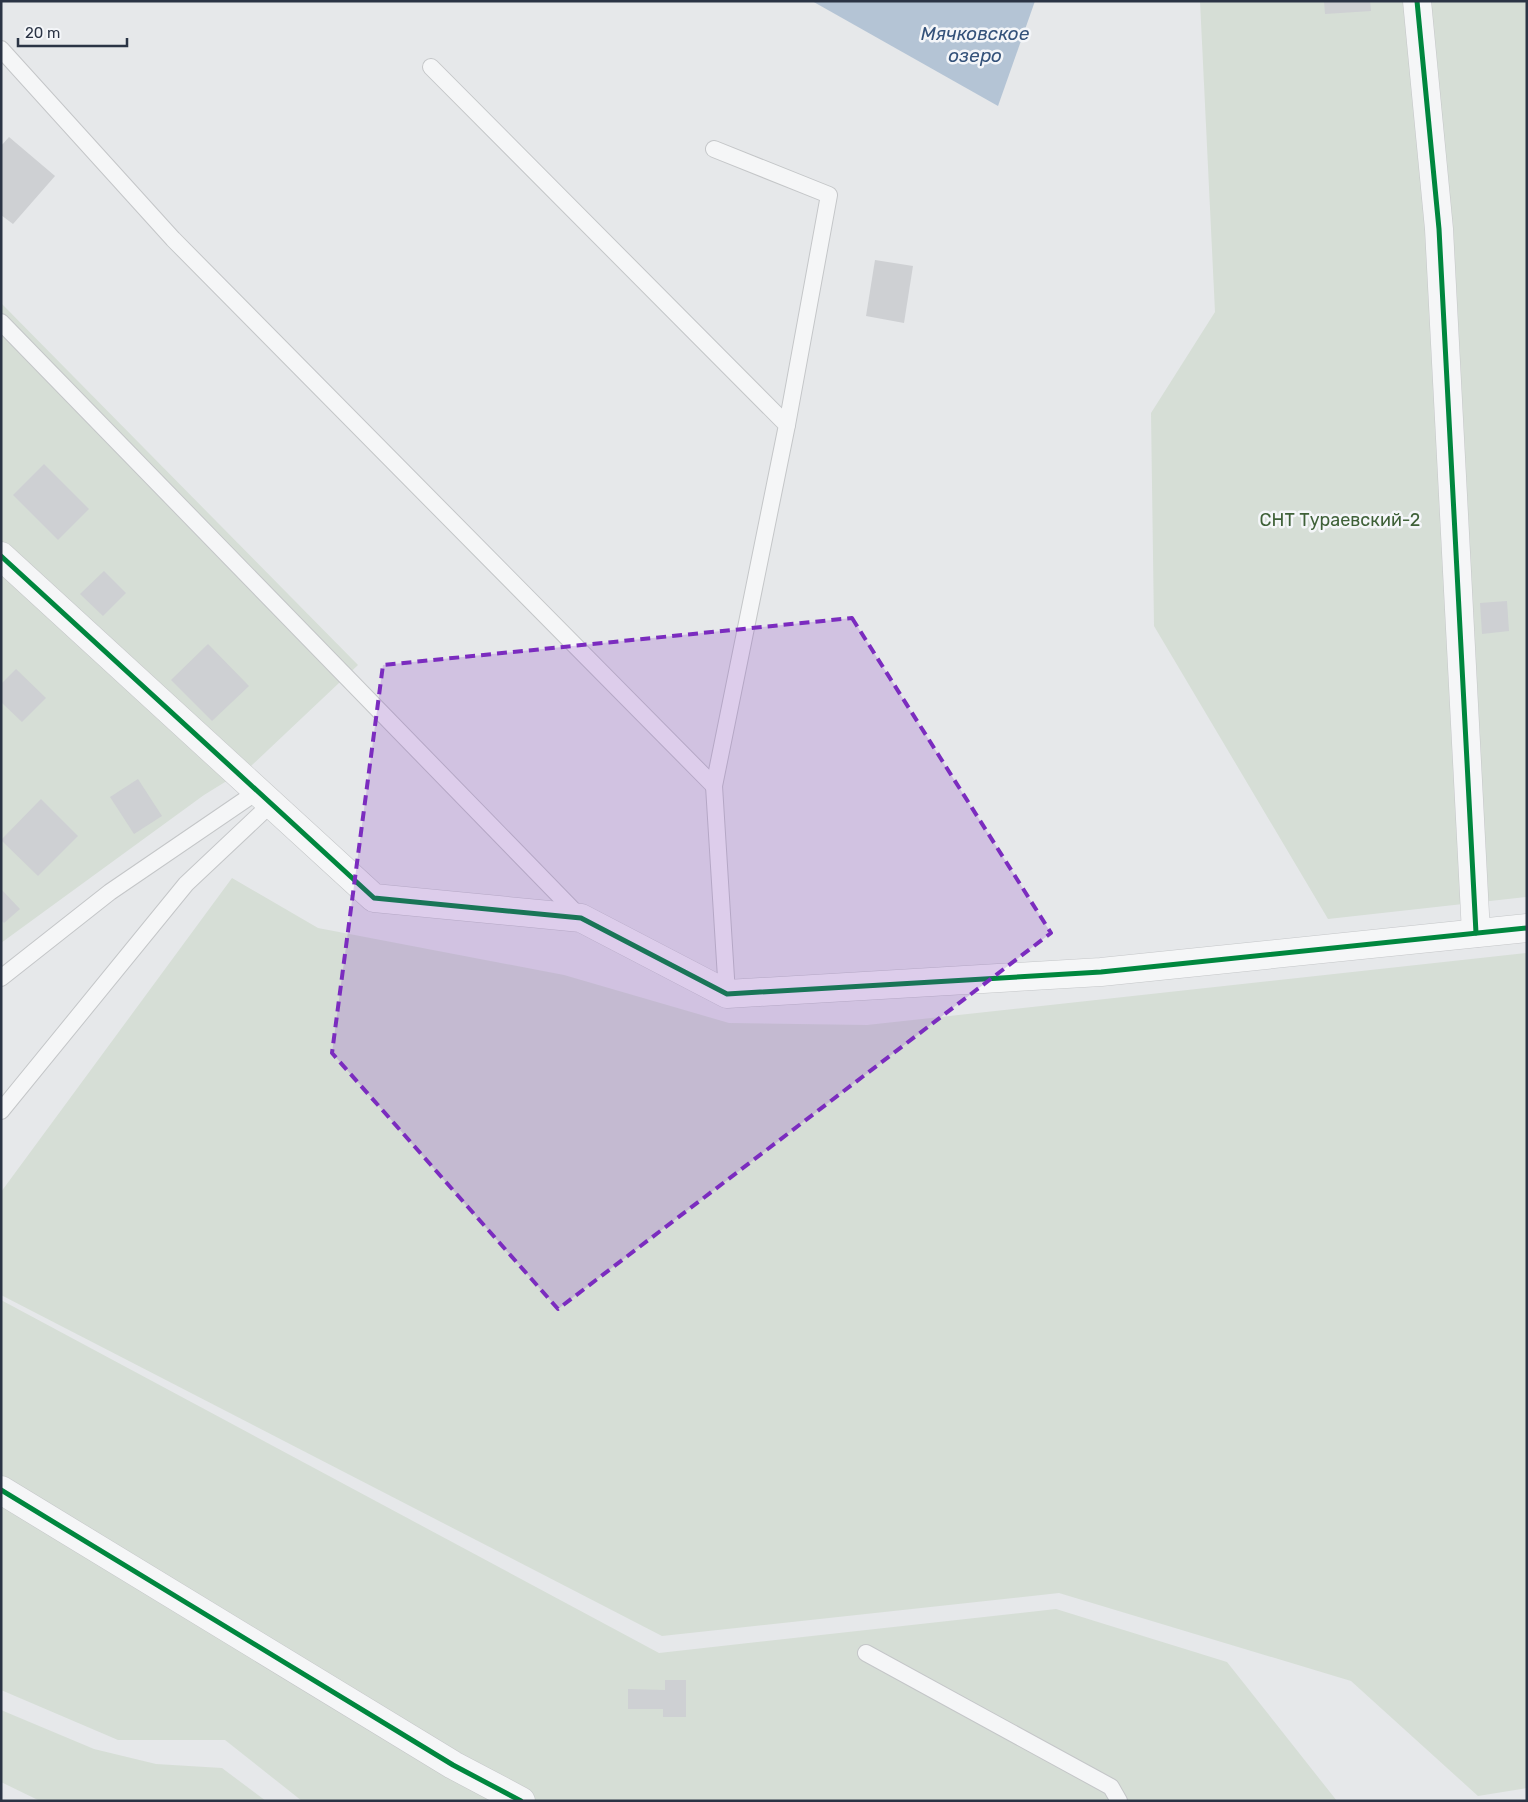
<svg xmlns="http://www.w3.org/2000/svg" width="1528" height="1802" viewBox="0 0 1528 1802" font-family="Rubik,sans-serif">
<rect width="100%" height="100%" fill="#e6e8ea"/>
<g fill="#d6ded6">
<polygon points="1200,1 1527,1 1527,897 1328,919 1154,626 1151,413 1215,312"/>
<polygon points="1,303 358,665 251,766 204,795 1,943"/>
<polygon points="232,878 318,928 564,975 729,1023 867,1025 1527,953 1527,1788 1478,1796 1351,1681 1059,1593 662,1636 1,1295 1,1192"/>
<polygon points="1,1300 659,1653 1056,1609 1227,1662 1337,1801 302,1801 225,1740 118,1740 1,1690"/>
<polygon points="1,1710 94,1749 156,1764 222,1768 266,1801 40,1801 1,1782"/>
</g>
<polygon fill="#b4c4d5" points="812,1 1035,1 998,106"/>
<g fill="#ced0d3">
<polygon points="1324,1 1370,1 1371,11 1325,14"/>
<polygon points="9,137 55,176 13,224 1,215 1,146"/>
<polygon points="875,260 913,266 904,323 866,316"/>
<polygon points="44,464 89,509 58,540 13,495"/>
<polygon points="104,571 126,593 103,616 80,594"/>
<polygon points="1507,601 1509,631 1482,634 1480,603"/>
<polygon points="208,644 249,686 212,721 171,680"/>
<polygon points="16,669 46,698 22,722 1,702 1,684"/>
<polygon points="138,779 162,816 134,834 110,797"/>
<polygon points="41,799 78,836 38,876 1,840"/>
<polygon points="1,889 20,909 4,923 1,920"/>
<polygon points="665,1680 686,1680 686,1717 663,1717 663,1709 628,1709 628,1689 665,1690"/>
</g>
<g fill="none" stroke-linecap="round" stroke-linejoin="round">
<g stroke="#c4c6c8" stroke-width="18">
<g id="lane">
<polyline points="1,49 173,239 714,786"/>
<polyline points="431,67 787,425 714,786 727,994"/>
<polyline points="714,149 829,195 787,425"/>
<polyline points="1,322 581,918"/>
<polyline points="1,978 110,892 258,791"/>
<polyline points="1,1111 186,884 272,803"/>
<polyline points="866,1653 1111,1787 1119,1801"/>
</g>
</g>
<g stroke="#c4c6c8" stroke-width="29">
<g id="street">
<polyline points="1417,1 1439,229 1476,933"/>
<polyline points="1,556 374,898 581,918 727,994 1101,972 1527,928"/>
<polyline points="1,1490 453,1765 521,1801"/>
</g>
</g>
<use href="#lane" stroke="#f5f6f7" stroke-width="16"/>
<use href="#street" stroke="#f5f6f7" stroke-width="28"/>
<g stroke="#f4f6f9" stroke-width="8">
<g id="cycleway">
<polyline points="1417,1 1439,229 1476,933"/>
<polyline points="1,556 374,898 581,918 727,994 1101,972 1527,928"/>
<polyline points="1,1490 453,1765 521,1801"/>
</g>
</g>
<use href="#cycleway" stroke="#00873e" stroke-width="5"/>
</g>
<path fill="#7b2cbf" fill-opacity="0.2" stroke="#7b2cbf" stroke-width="4" stroke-dasharray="10 6" stroke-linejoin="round" d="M852 618 1051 933 558 1309 332 1053 383 665Z"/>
<g text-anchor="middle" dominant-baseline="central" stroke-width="5" stroke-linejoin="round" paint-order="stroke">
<g font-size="18" fill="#3f6138" stroke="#f4f6f9">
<text x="1340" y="520">СНТ Тураевский-2</text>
</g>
<g font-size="19" font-style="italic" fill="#34527a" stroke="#f4f6f9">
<text x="975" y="33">Мячковское<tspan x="975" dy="22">озеро</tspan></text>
</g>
</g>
<rect width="1528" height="1802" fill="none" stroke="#2b3445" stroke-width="5"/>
<path d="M18 38v8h109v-8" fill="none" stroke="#2b3445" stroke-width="2.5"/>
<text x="25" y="38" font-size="15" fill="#2b3445" stroke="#f4f6f9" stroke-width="4" paint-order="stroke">20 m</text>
</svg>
